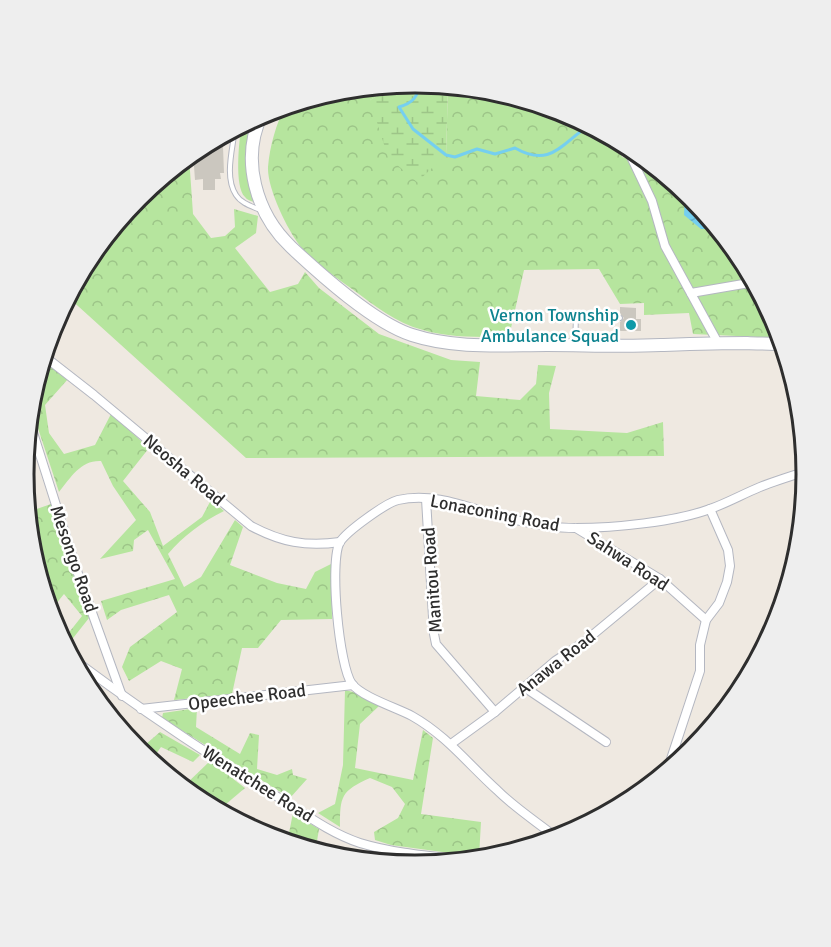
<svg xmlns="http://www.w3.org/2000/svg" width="831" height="947" viewBox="0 0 831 947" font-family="Signika,sans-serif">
<defs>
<pattern id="forest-crowns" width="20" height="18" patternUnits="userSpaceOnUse" patternTransform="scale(1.5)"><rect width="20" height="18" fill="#b6e59e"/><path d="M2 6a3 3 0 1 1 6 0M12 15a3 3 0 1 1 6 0" fill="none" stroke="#9dc588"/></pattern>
<pattern id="wetland-marsh" width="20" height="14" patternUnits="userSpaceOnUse" patternTransform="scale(1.5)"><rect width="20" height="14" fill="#b6e59e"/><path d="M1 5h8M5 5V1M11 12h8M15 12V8" fill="none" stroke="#9dc588"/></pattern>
<pattern id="water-waves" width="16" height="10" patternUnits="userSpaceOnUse" patternTransform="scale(1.5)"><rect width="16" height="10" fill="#75cff0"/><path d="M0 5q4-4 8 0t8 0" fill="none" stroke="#66b2ce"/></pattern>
</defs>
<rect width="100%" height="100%" fill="#efe9e1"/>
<path fill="#b6e59e" d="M251 119C245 148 244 174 254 202 251 201 247 200 245 197 234 187 239 139 242 124Z"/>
<g fill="url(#forest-crowns)">
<path d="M401 83 370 100 446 155 448 85 492 90 566 112 617 139 622 157 651 163 685 191 701 229H719C745 261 770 299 782 338L693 334 689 313 644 315V303L620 304 599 269 524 270 509 337C481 337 450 338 423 330 396 323 374 305 352 289 336 277 312 262 300 246 287 229 267 188 268 167 270 145 276 125 285 106L339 89Z"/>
<polygon points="189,156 193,214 211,238 225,236 235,227 234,209 258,216 256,233 235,248 270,292 298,284 305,272 319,288 379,334 451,360 480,362 476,396 520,400 536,384 538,365 556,366 549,393 550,429 627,433 663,422 664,456 246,458 68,297 90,256 139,196"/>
<path d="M43 360 68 379 45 405 49 433 64 454 95 445 111 414 149 448 123 481 150 512 163 546 202 517 211 500 224 511C202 522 183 536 168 554L184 587 201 577 235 520 243 527 230 565 277 583 306 589 315 572 331 564 332 619 281 620 258 648H242L232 694 174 700 182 669 161 661 129 681 122 667 130 647 177 612 169 595 121 610 107 620 101 601 175 579 148 530 134 540 133 551 100 559 136 520 113 486 101 461C81 460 71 477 59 492L31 407 32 397Z"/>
<polygon points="51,504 89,618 66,647 63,640 82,616 64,594 51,610 47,590 49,587 46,584 31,511"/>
<path d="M345 690 357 693 379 706 360 724 355 768 413 780 423 730 433 738 421 814 481 822 479 857 391 845 375 840 374 832 398 818 405 804 392 787 370 778C341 791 340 796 340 827L318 813 335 804 343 765Z"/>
<polygon points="197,708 196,727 240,754 250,733 259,735 257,769 277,775 292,769 293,775 307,779 290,798 162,718 163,713"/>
<polygon points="160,732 200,755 193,762 161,747 151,761 139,750"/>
<polygon points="210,761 245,788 219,810 198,799 183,787"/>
<polygon points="293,813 319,829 317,841 320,852 278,839 289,833"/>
</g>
<polygon fill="url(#wetland-marsh)" points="416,82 448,85 446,155 417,182 388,157 370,100 401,83"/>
<polygon fill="url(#water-waves)" points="687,193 693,197 719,229 701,229 684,215 685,194"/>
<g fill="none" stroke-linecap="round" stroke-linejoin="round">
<path stroke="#75cff0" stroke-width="3" d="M420 82C418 97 413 103 399 107L413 129 446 155 455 157 477 149 495 154 515 148C552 169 562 142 590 125"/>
</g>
<g fill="#cbc7bf">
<polygon points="201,147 223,147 224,173 220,173 221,179 215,179 215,190 203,190 203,179 195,180 193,152 201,152"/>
<polygon points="620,307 636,308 636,319 641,319 641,331 620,331 620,322 624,318 620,314"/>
</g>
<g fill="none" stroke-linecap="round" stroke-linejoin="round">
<g stroke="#b4b7c1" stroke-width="6">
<g id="lane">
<path d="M235 128C233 148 224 177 236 195 241 203 251 206 260 210"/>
<polyline points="575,344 576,317 620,318"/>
</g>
</g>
<g stroke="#b4b7c1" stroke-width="10">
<g id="street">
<polyline points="625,144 652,201 665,246 718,343"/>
<polyline points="691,293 755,282"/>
<path d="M44 356 94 395 251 526C281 542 306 547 340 542"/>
<polyline points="29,420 76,568 122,696"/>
<polyline points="426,499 434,634 436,644 495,712"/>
<polyline points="576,528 660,579 706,620"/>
<path d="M73 659C140 709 209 756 281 799 306 815 332 834 360 843 393 853 429 856 464 860"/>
<polyline points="524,687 606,742"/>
<polyline points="141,709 353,685"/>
<polyline points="451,744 495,712 555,661 584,642 660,579"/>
<polyline points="667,771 700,671 700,645 706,620 719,603 727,582 730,566 728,550 710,509"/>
<path d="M557 838C537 822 515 808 497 790 469 765 446 735 412 716 397 708 362 697 352 684 339 667 329 560 340 542 347 531 386 503 398 500 431 492 465 506 496 515 522 522 549 528 576 528 613 528 675 522 710 509 727 503 743 494 760 487 775 481 791 476 807 471"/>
</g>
</g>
<g stroke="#b4b7c1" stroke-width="14">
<path id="secondary" d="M262 114C240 159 256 214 291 247 321 275 374 323 412 335 455 349 503 345 547 345 585 345 623 347 661 345 690 344 718 343 747 343 759 344 772 343 784 345"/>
</g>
<use href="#lane" stroke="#fff" stroke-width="4"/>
<use href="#street" stroke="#fff" stroke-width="8"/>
<use href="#secondary" stroke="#fff" stroke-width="12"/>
</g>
<circle fill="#0f9aa8" stroke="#fff" stroke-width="2" cx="631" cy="325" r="6"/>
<g text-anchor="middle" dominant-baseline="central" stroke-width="5" stroke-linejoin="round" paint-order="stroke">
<g font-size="18" fill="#0d838f" stroke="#fff" text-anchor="end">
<text x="619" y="315">Vernon Township<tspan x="619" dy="21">Ambulance Squad</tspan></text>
</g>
<g font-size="18" fill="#2e2e2e" stroke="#fff">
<text transform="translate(184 470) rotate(40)">Neosha Road</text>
<text transform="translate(495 513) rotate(11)">Lonaconing Road</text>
<text transform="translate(74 559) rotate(71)">Mesongo Road</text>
<text transform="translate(628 561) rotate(33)">Sahwa Road</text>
<text transform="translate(432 580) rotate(-94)">Manitou Road</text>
<text transform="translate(556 663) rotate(-38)">Anawa Road</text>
<text transform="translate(247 697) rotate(-7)">Opeechee Road</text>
<text transform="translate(258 784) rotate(32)">Wenatchee Road</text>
</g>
</g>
<path d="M0 0H831V947H0ZM34 474a381 381 0 1 1 762 0a381 381 0 1 1-762 0Z" fill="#eee" fill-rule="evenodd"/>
<path fill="none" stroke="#2e2e2e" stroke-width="3" d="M34 474a381 381 0 1 1 762 0a381 381 0 1 1-762 0Z"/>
</svg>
